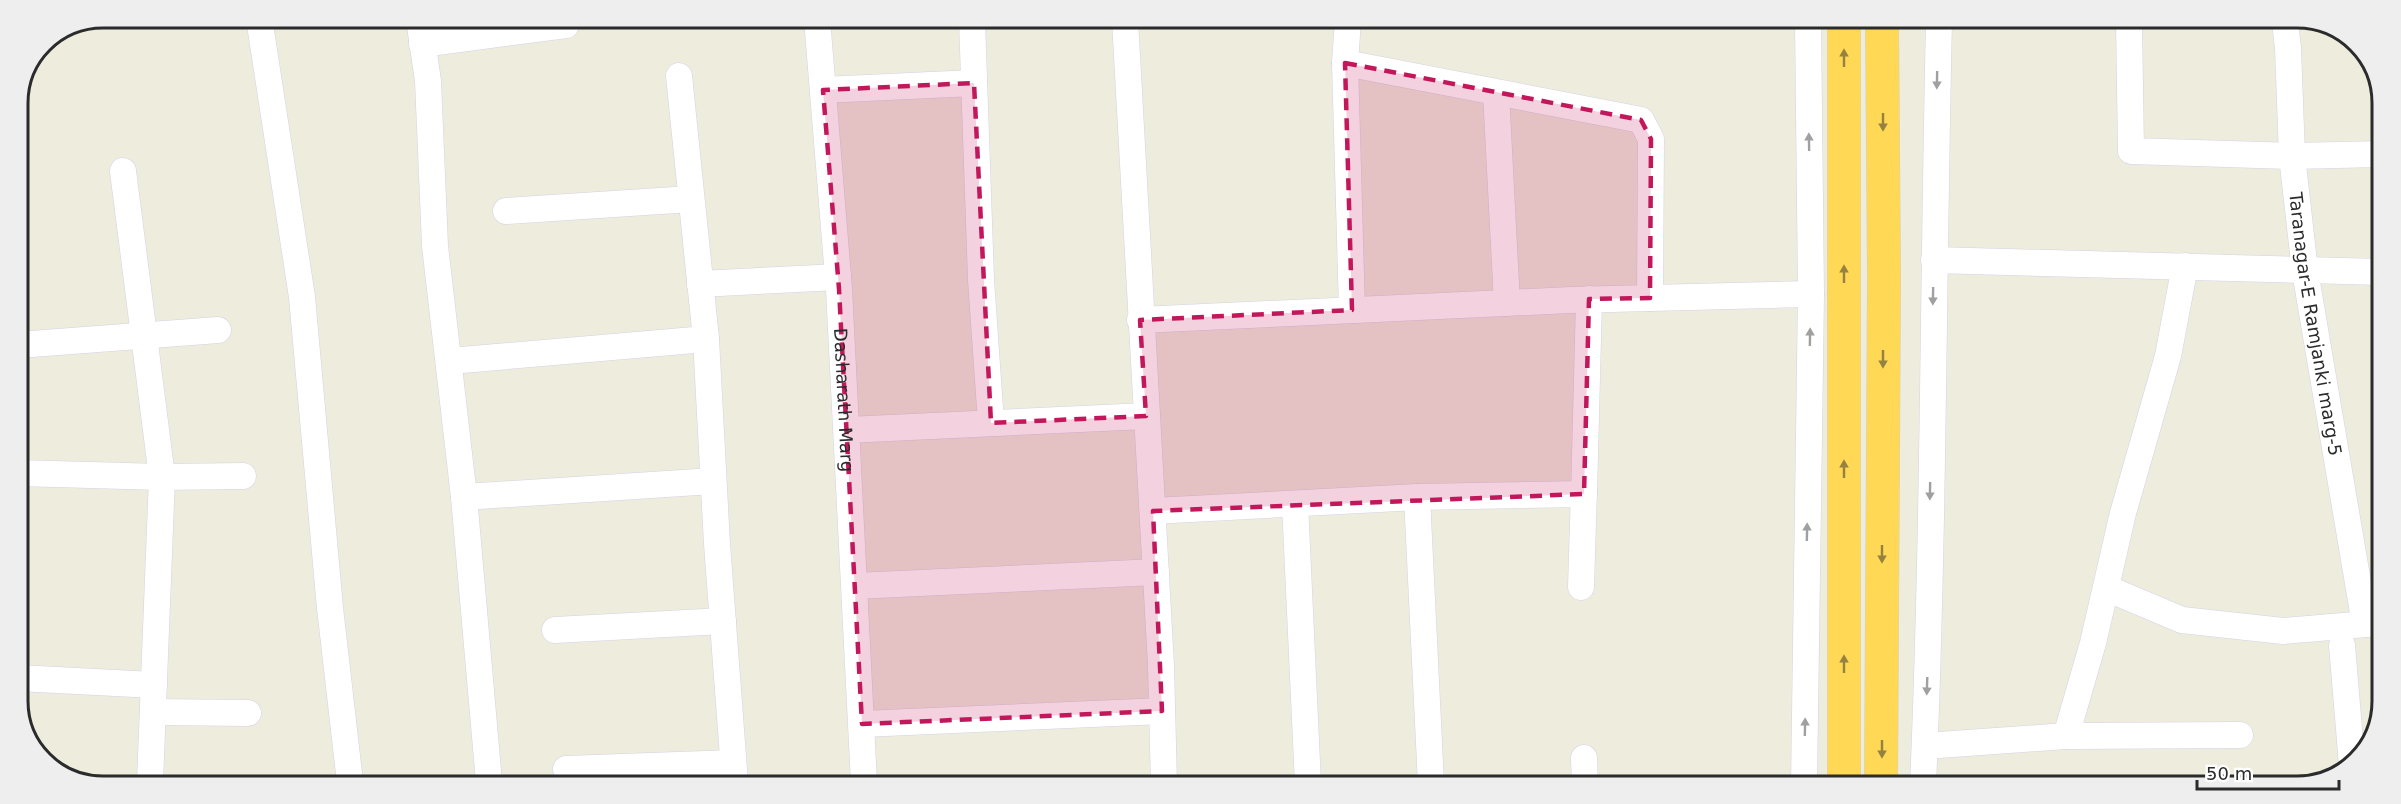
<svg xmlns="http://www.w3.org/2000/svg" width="2401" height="804" viewBox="0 0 2401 804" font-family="'DejaVu Sans',sans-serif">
<rect width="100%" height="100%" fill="#edecdd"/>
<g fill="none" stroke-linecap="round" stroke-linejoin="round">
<g stroke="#d5d2e4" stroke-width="27">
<g id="minor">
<polyline points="259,18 302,297 330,608 350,782"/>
<polyline points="419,19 428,81 435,246 464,497 489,782"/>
<path id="s1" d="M817 19 839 289 864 783"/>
<polyline points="972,20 981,280 991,423"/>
<polyline points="1125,20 1161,666 1164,784"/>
<polyline points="1348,20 1345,63 1352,310"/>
<polyline points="2129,22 2131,151 2292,156 2382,154"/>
<path id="s2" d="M2285 22 2288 48 2292 156 2305 271 2365 624"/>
<polyline points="422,44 566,25"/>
<polyline points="1345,63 1641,120 1651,139 1650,298"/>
<polyline points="679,76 706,339 717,544 735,783"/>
<polyline points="823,90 974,83"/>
<polyline points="1496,93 1507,303"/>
<polyline points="123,171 162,477 150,782"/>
<polyline points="506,211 691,199"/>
<polyline points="1934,260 2382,272"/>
<polyline points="700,284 838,277"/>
<polyline points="1140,320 1571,300 1811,294"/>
<polyline points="18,345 218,330"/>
<polyline points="450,361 706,339"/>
<polyline points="847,430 1146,416"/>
<polyline points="18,473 162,477 243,476"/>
<polyline points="464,497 713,481"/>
<polyline points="1417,497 1431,784"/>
<polyline points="1295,504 1308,784"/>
<polyline points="1153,511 1417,497 1584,494 1589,299"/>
<polyline points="855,586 1156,572"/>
<polyline points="1581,587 1584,490"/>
<polyline points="2106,588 2182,620 2283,631 2379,623"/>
<polyline points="555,630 723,621"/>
<polyline points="2342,645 2352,765"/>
<polyline points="18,678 154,685"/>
<polyline points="153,712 248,713"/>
<polyline points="862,724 1162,711"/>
<polyline points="2066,736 2093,643 2123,513 2168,356 2185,266"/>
<polyline points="1925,746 2066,736 2240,735"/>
<polyline points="1584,758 1585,785"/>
<polyline points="566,769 733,763"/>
<polyline points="1804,785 1811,294 1808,21"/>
<path d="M1923 785C1934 531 1933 276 1939 22"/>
</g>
</g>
<g stroke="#d0d0d0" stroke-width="34">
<g id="highway">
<polyline points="1844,785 1844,21"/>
<polyline points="1881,785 1884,278 1882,22"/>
</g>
</g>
<use href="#minor" stroke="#fff" stroke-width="26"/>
<use href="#highway" stroke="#ffd856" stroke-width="33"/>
</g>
<defs><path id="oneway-solid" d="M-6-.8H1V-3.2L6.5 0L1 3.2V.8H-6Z" transform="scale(1.5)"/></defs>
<g fill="#958240">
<use href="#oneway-solid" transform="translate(1844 58) rotate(-90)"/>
<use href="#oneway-solid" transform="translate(1883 122) rotate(90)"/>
<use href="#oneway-solid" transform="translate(1844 274) rotate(-90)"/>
<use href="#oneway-solid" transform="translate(1883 359) rotate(90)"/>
<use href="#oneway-solid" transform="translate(1844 469) rotate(-90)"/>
<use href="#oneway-solid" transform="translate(1882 554) rotate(90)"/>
<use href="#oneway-solid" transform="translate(1844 664) rotate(-90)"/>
<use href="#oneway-solid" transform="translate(1882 749) rotate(90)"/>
</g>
<g fill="#a0a0a0">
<use href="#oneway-solid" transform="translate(1937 80) rotate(91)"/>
<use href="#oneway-solid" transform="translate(1809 142) rotate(-91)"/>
<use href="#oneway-solid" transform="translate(1933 296) rotate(91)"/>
<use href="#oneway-solid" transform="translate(1810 337) rotate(-89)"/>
<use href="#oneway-solid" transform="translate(1930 491) rotate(91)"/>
<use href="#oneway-solid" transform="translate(1807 532) rotate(-89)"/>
<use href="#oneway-solid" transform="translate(1927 686) rotate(92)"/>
<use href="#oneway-solid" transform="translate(1805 727) rotate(-89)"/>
</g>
<path fill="#c2185b" fill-opacity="0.2" stroke="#c2185b" stroke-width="4.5" stroke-dasharray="12 8" stroke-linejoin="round" d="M1345 63 1641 120 1651 139 1650 298 1589 299 1584 494 1153 511 1162 711 862 724 839 289 823 90 974 83 991 423 1146 416 1140 320 1352 310Z"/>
<g text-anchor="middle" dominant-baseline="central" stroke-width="5" stroke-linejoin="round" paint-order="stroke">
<g font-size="18" fill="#2b2b2b" stroke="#fff">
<text stroke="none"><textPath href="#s2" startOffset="304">Taranagar-E Ramjanki marg-5</textPath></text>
<text stroke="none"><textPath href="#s1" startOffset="382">Dasharath Marg</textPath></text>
</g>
</g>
<path d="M0 0H2401V804H0ZM103 28H2297A75 75 0 0 1 2372 103V701A75 75 0 0 1 2297 776H103A75 75 0 0 1 28 701V103A75 75 0 0 1 103 28Z" fill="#eee" fill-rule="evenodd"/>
<path fill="none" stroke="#2b2b2b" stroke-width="3" d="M103 28H2297A75 75 0 0 1 2372 103V701A75 75 0 0 1 2297 776H103A75 75 0 0 1 28 701V103A75 75 0 0 1 103 28Z"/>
<path d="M2197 780v9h142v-9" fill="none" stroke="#2b2b2b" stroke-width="3"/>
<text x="2206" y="780" font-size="18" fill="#2b2b2b" stroke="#ffffff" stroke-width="4.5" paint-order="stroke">50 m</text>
</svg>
